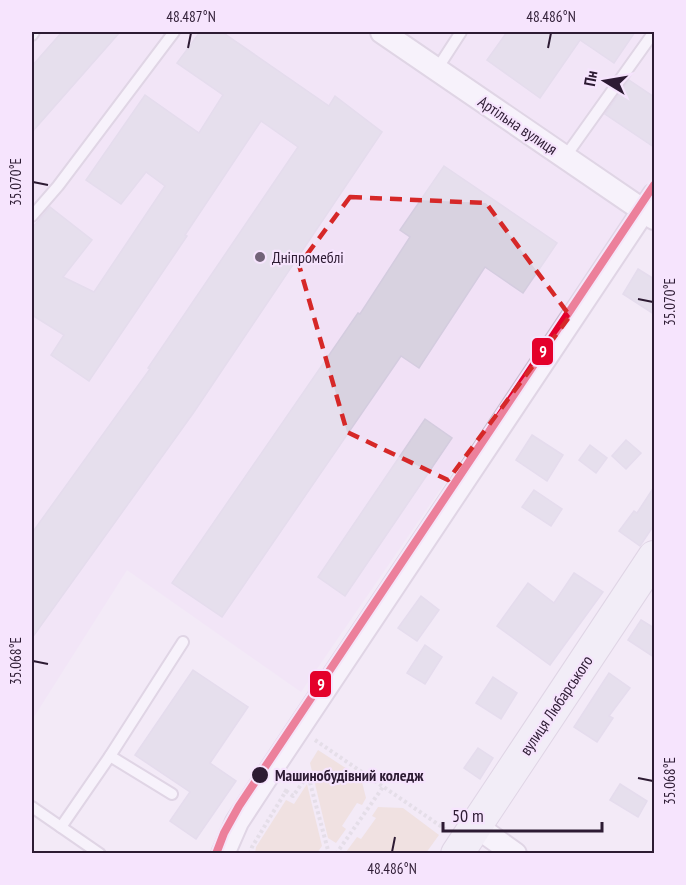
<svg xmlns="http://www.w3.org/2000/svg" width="686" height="885" viewBox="0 0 686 885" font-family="'PT Sans Narrow',sans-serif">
<rect width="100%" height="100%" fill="#f3eaf7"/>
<polygon fill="#f1e1f6" points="32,32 654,32 654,179 301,692 127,570 32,720"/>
<g fill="#edd8c6">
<polygon points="318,750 361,778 366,798 362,805 357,803 342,826 346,829 336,843 328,838 310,763"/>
<polygon points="307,784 322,846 317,853 255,853 256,847 286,800 294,804"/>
<polygon points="378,807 403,808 439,835 426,853 346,852 357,837 361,839 376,818 372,816"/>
</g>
<g fill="#d8d2e0" stroke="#d4ccdf" stroke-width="1.5">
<polygon points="62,32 120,32 32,132 32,66"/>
<polygon points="200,32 222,32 329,106 335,96 382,132 194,412 32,638 32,533 150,369 148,368 298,147 261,121 185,235 187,236 89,381 51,355 64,335 32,315 32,228 50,207 92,240 63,277 94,292 165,186 146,172 121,204 86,180 145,95 199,133 223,95 177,63"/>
<polygon points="507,32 635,32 614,63 580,40 540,98 487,60"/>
<polygon points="629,80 654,97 654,147 605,114"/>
<polygon points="444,166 557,243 523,293 485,267 419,368 401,356 222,617 172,583 358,313 360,314 410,237 400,230"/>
<polygon points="638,269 654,279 654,314 623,294"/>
<polygon points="425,419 452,438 345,596 318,577"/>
<polygon points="532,435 563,455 547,481 516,460"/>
<polygon points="626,440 641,453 626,469 612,456"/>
<polygon points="590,445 607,458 596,473 579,460"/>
<polygon points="654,487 654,525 640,546 619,531 634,511 637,513"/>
<polygon points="534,490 562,509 551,526 522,507"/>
<polygon points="574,573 603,592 550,665 497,626 528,583 554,603"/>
<polygon points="421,596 439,610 417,641 398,628"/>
<polygon points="641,620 654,628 654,657 628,640"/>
<polygon points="425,645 442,657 425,684 407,673"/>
<polygon points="193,670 248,707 210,763 236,781 196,839 170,821 190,792 135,755"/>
<polygon points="609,673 630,688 609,716 613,718 597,742 574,727"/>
<polygon points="493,677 517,693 501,719 476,703"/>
<polygon points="478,748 493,758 480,779 464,768"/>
<polygon points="620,784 647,801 638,817 610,800"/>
</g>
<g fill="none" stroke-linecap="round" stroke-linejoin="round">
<g stroke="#c9bcce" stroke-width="14">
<g id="lane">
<polyline points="32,35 34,32"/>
<polyline points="437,69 461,32"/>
<polyline points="565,157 654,32"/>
<polyline points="32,216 58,186 174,32"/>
<polyline points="110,756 172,794"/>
<polyline points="32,807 100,854"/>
<polyline points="61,827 110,756 183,642"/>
</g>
</g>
<g stroke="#c9bcce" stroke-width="26">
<g id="street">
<polyline points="382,32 654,218"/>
<polyline points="476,826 515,854"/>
<polyline points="223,854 237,822 273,767 654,195"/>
</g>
</g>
<g stroke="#c9bcce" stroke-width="34">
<polyline id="secondary" points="457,854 654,557"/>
</g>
<g stroke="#d4d0d6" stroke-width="4" stroke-dasharray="3 3" stroke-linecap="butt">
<polyline points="315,740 445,829"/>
<polyline points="286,791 293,796 308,775 329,854"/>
<polyline points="250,854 252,847 286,791 282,789"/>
<polyline points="336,854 383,787"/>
</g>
<use href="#lane" stroke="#fdfcfe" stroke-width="10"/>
<use href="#street" stroke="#fdfcfe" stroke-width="22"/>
<use href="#secondary" stroke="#f2f2f7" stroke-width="32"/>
<g stroke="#f6e4fd" stroke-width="12">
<polyline id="tram-1" points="216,854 224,833 239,806 654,185"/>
</g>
<use href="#tram-1" stroke="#e4002b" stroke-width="8"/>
</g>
<path d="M0 0H686V885H0ZM350 197 486 203 570 316 448 480 347 432 299 265Z" fill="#f3eaf7" fill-opacity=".55" fill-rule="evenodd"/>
<path fill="none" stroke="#d62828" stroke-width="4.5" stroke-dasharray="12 8" stroke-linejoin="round" d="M350 197 486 203 570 316 448 480 347 432 299 265Z"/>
<path fill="none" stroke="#2d1b33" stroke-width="2" d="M188 48 191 33M548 48 551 33M33 182 48 185M638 299 653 302M33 661 48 664M638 778 653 781M392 852 395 837"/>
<circle fill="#726378" stroke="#f6e4fd" stroke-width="2" cx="260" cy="257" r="6"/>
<circle fill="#2d1b33" stroke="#f6e4fd" stroke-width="2" cx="260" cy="775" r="9"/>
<g text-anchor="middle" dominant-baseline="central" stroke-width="4.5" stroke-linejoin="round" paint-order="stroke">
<g font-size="16" fill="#2d1b33" stroke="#f6e4fd">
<text transform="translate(518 125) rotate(34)">Артільна вулиця</text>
<text transform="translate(556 705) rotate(-56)">вулиця Любарського</text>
</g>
<g font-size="16" fill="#2d1b33" stroke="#f6e4fd" text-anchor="start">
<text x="272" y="257">Дніпромеблі</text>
</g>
<g font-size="16" font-weight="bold" fill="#2d1b33" stroke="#f6e4fd" text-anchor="start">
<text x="275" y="775">Машинобудівний коледж</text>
</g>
</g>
<g stroke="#f6e4fd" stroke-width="2">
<rect x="531" y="337" width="23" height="29" rx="6" fill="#e4002b"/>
<rect x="309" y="670" width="23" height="28" rx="6" fill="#e4002b"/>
</g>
<g font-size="16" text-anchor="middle" font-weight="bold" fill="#fff">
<text x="543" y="357">9</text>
<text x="321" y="690">9</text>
</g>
<rect width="686" height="885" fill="none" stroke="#f6e4fd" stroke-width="66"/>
<g transform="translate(605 81) rotate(281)" stroke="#f6e4fd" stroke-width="4.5" paint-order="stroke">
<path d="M0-4.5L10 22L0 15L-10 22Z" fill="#2d1b33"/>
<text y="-9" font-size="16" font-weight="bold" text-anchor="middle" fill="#2d1b33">Пн</text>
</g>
<path d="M443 822v9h159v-9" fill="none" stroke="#2d1b33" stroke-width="3"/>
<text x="452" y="822" font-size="18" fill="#2d1b33" stroke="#f6e4fd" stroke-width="4.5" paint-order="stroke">50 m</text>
<rect x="33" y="33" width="620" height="819" fill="none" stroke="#2d1b33" stroke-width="2"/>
<g font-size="15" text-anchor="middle" fill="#2d1b33">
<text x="191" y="22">48.487°N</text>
<text x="551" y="22">48.486°N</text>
<text transform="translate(16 182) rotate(-90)" y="5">35.070°E</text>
<text transform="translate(670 302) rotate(-90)" y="5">35.070°E</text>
<text transform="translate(16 661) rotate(-90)" y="5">35.068°E</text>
<text transform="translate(670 781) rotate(-90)" y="5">35.068°E</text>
<text x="392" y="874">48.486°N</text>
</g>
</svg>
